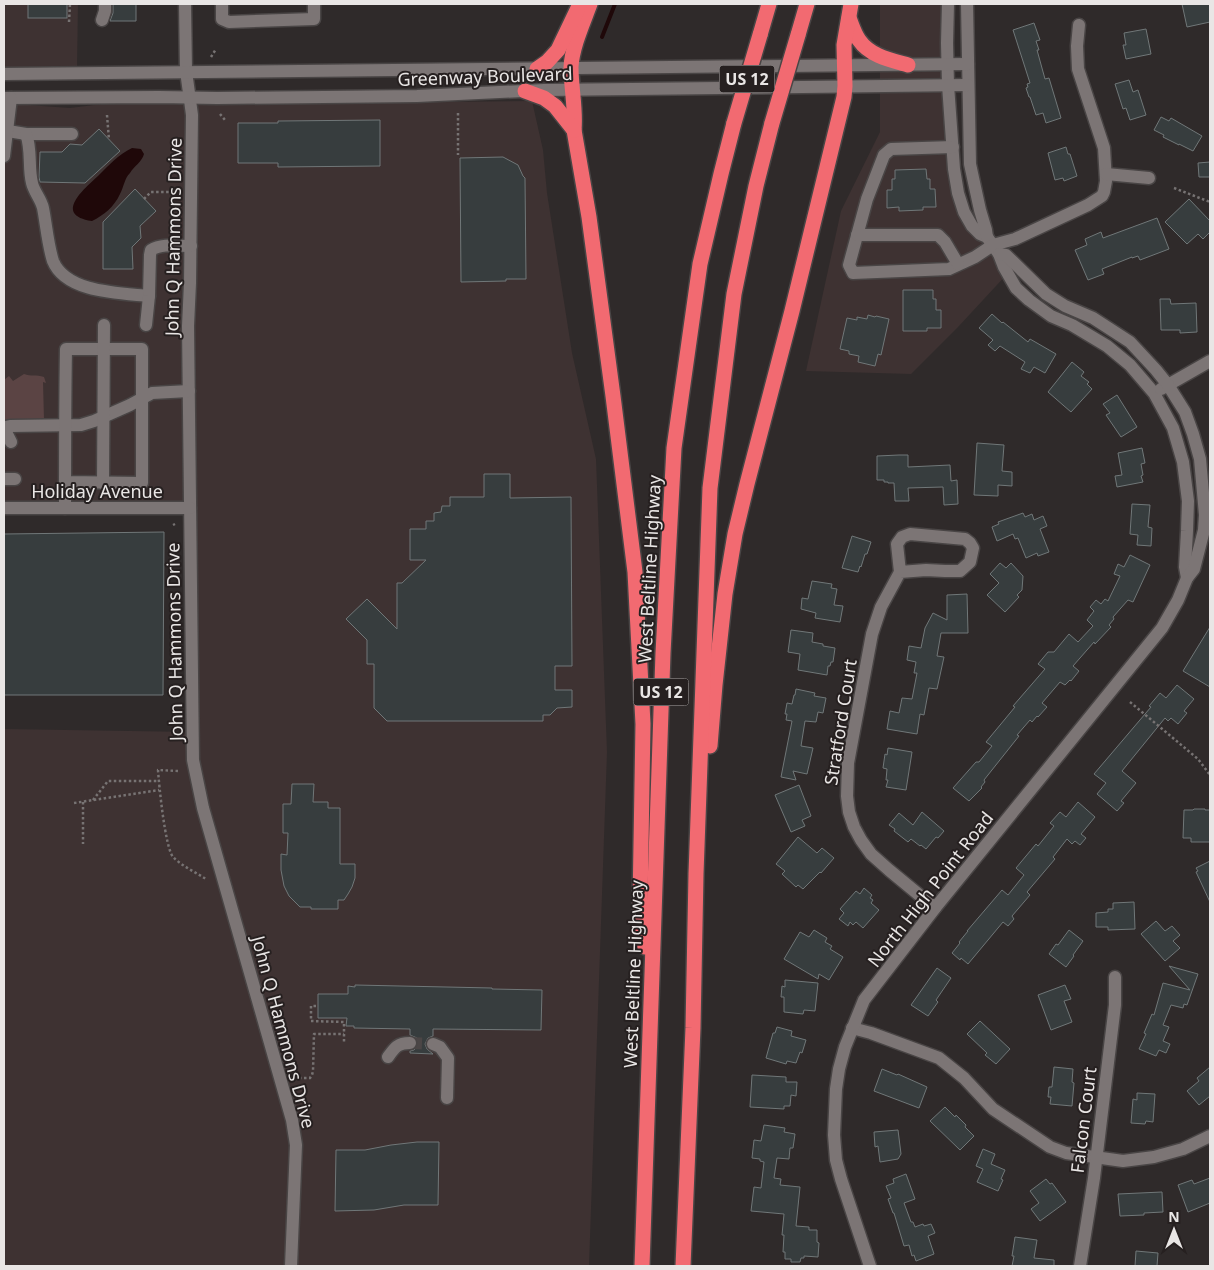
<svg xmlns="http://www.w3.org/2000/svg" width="1214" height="1270" viewBox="0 0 1214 1270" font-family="'Noto Sans',sans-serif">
<rect width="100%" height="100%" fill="#2f2a2a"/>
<g fill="#3e3232">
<polygon points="4,4 78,4 77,67 4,69"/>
<polygon points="880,4 948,4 958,193 1008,273 958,327 911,374 806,371 841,211 880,132"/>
<polygon points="417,96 440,102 532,101 543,150 547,193 572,353 596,459 607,752 589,1266 4,1266 4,729 192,732 190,508 4,508 4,98 11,98 28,105 70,108 159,97"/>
</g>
<path fill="#5b4444" d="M24 374C31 377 36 374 44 377L46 383 43 382 44 420H4V380L9 376 13 381Z"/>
<path fill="#1f0809" d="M132 148 141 149 144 154C142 162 134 166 130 173 124 179 124 187 120 194 114 207 104 215 92 221 53 215 84 189 98 176 109 165 118 155 132 148Z"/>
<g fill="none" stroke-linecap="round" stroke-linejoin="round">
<polyline stroke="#1f0809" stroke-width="4" points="602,37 615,4"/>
</g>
<g fill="#373d3e" stroke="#707778">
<rect x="28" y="4" width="39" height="14"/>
<polygon points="113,4 136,4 136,21 110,21 113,13"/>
<polygon points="1182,4 1210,4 1210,22 1187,27"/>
<polygon points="1034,23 1040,40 1036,41 1039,50 1037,50 1045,79 1049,78 1061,118 1046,123 1043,113 1036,115 1030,97 1029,97 1026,88 1028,87 1027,84 1030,83 1013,30"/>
<polygon points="1146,29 1151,54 1126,59 1123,45 1126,45 1124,33"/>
<polygon points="1129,80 1133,92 1138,90 1146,115 1130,120 1126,108 1123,109 1115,84"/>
<polygon points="1161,117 1169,121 1171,118 1202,136 1193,151 1179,144 1179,145 1163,137 1164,135 1154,130"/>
<polygon points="380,120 380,166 278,167 278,163 238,163 238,123 278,123 278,121"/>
<polygon points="99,129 120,151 85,183 40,182 39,177 40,152 62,152 70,144 82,145"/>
<polygon points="1066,147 1068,154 1070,154 1077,176 1064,181 1063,178 1055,180 1048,153"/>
<polygon points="503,157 518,165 523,176 525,178 526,279 506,279 506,281 461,282 460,158"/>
<polygon points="1210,162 1210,177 1199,177 1198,163"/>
<polygon points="926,169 927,179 930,179 930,189 935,189 936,207 923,207 923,210 899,211 899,207 887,208 887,190 892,190 892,179 895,179 895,170"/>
<polygon points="135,189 156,211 140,226 141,238 132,247 133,269 103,269 103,222"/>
<polygon points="1189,199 1210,221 1210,232 1203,239 1198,234 1187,244 1165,222"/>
<polygon points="1157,218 1169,249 1140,260 1138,256 1132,258 1132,257 1102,269 1104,274 1088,280 1075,250 1087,245 1085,239 1101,232 1103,238"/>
<polygon points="903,290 933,290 933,299 936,299 936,310 941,310 941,328 927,328 927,331 903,331"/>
<polygon points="1160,299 1170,299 1171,304 1196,303 1197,332 1180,333 1180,330 1161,330"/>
<polygon points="992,314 1002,323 1003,322 1028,342 1030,339 1056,354 1045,373 1034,367 1030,373 1021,369 1025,362 1000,346 995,351 988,345 993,340 979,328"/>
<polygon points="868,315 875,317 876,316 889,319 881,355 878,354 875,366 858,362 859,356 849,354 849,351 840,349 847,318 857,320 857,317 867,319"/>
<polygon points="1072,362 1084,372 1081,376 1089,382 1087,384 1092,389 1071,412 1048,392"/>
<polygon points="1117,395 1137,427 1121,437 1106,415 1110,413 1103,404"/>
<polygon points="977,443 1004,445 1002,471 1012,472 1012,486 998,485 998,496 974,495"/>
<polygon points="1142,448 1145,463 1141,464 1143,475 1141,476 1143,482 1117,487 1115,476 1122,475 1118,453"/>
<polygon points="899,455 908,455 908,467 950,465 951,481 957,480 958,504 944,505 943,487 908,488 909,501 895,501 894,483 888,483 888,482 884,482 884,480 877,480 877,456"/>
<polygon points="484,474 510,474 510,498 571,497 572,666 555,666 555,690 572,690 572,707 557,708 550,715 543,715 543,721 387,721 374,708 374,664 367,664 367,640 346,619 367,599 397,629 397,583 402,583 426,560 410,560 410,529 426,529 426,521 434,521 434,513 441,512 442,506 450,506 450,497 484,497"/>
<polygon points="1132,504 1150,505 1148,527 1152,528 1151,546 1137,545 1138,535 1130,534"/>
<polygon points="1023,513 1025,517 1032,514 1034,520 1043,516 1047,526 1040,529 1049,552 1038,556 1037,553 1026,558 1018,538 1015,539 1013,534 997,541 992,527 999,524 998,522"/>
<polygon points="164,532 163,695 4,695 4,534"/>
<polygon points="852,536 871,542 867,554 865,554 861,567 860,566 858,572 842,568"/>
<polygon points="1130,555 1150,565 1133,602 1128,600 1113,617 1114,619 1109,625 1111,627 1095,644 1094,642 1073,666 1079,671 1071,681 1070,680 1065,685 1060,682 1042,703 1047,707 1038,717 1037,716 1032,722 1030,720 1017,735 1019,736 984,780 985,782 981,787 982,788 969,801 953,788 976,762 979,762 992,746 986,742 1015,707 1013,706 1045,669 1038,664 1048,652 1054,652 1069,634 1078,642 1093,626 1087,620 1094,611 1090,607 1096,600 1101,604 1105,599 1108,601 1120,576 1114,574 1118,564 1124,567"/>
<polygon points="1000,563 1006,568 1011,563 1023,576 1022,590 1017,595 1019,597 1005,612 987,595 999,583 990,574"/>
<polygon points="812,581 832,584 831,588 837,589 834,605 843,606 840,622 815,618 816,613 801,609 802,598 808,599"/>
<polygon points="967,594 968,633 941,633 937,656 944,657 937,689 929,688 924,715 920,714 917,734 887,729 890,711 899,713 902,698 912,699 917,673 914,673 916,662 907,660 909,646 921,648 925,628 933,613 947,620 947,595"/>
<polygon points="1210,627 1210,687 1183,671"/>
<polygon points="791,630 813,633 812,642 823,644 823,646 835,648 833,662 831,662 830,666 828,666 827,675 798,670 800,654 788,652"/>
<polygon points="1177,685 1194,699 1184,711 1187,713 1178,724 1171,718 1168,721 1165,718 1122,771 1136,783 1121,801 1124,803 1117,811 1097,794 1106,783 1094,774 1151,707 1149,706 1160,693 1166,698"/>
<polygon points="796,689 815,693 814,696 826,698 823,713 818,712 816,722 805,721 801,746 813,748 807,774 793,771 796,780 781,777 792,721 786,720 787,714 785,714 787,703 792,704 794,695 795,695"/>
<polygon points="888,748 912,752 906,790 886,787 888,780 886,780 887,769 883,768 885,754 887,755"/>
<polygon points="292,784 314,784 313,802 328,802 328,808 340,808 340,864 355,864 355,878 352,887 348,894 344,900 338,900 338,909 311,909 311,907 300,907 289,896 284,886 281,870 281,854 287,855 288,833 283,833 283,804 291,804"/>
<polygon points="799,785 811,816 802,820 805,826 791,832 775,795"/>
<polygon points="1078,802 1095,817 1081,834 1086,838 1080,845 1075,841 1072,844 1067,839 1053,857 1055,859 1027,892 1030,895 1012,916 1014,919 1008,926 1003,922 968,964 961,958 960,960 952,953 960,943 959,942 968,931 967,931 1002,890 1008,895 1024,875 1016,868 1036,844 1038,846 1054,826 1050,823 1060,812 1066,817"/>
<polygon points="1194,809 1205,809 1205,810 1210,810 1210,842 1191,842 1191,838 1183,838 1184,810 1193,810"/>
<polygon points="922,812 944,831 938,838 936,837 926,849 921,845 920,846 911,839 908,842 894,831 895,829 889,825 899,813 913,825"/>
<polygon points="798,837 817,853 822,848 834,858 821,873 820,872 803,889 798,885 796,887 782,874 785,871 776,864"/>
<polygon points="1210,861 1210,902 1196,872 1198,871 1196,868"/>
<polygon points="864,888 872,895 870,898 873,900 871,903 879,910 863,928 856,922 853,925 850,922 848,926 839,919 844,913 840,909 856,891 860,894"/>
<polygon points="1134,902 1135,929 1108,930 1108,927 1096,927 1096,913 1108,912 1108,909 1113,909 1113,903"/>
<polygon points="1156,921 1165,931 1172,926 1180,935 1173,941 1180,948 1165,961 1141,934"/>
<polygon points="814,930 827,938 825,942 832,946 830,949 843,957 829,980 819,974 818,979 784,959 800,932 809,937"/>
<polygon points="1069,930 1083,941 1073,955 1074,956 1066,967 1049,954 1056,944 1058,945"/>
<polygon points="1169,966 1198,974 1187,1005 1184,1004 1183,1008 1171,1005 1163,1025 1169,1027 1163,1041 1170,1044 1166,1053 1159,1050 1156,1056 1139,1049 1146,1034 1144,1033 1152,1014 1154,1015 1163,983 1190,990"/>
<polygon points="937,968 951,978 936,1000 938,1002 928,1016 911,1005"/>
<polygon points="785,980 818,983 815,1011 804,1010 803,1014 784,1012 784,997 781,997 782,986 785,987"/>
<polygon points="355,985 492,988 492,989 542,990 541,1030 433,1029 433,1036 428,1038 425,1044 427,1049 433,1054 410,1053 410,1051 414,1050 417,1047 418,1043 417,1038 410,1035 410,1029 354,1028 354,1026 346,1026 347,1018 318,1018 318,994 348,994 348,986 355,987"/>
<polygon points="1065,985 1071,999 1064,1001 1072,1022 1051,1030 1038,995"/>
<polygon points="980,1021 1010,1049 996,1064 985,1055 987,1053 967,1034"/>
<polygon points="777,1027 792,1031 791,1036 806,1040 802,1053 800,1052 796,1063 787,1061 786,1064 766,1058 773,1033 775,1033"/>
<polygon points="1054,1067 1073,1069 1072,1082 1074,1083 1072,1106 1050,1104 1051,1097 1048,1097 1049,1087 1052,1087"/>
<polygon points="1210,1067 1210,1096 1199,1105 1187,1091 1199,1081 1197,1078"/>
<polygon points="882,1069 897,1075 898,1074 927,1087 919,1108 874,1091"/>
<polygon points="752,1075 786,1077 786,1082 797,1082 796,1096 791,1095 790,1106 784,1106 784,1109 750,1107"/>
<polygon points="1137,1093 1155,1094 1153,1122 1146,1121 1145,1124 1131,1123 1133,1099 1137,1100"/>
<polygon points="945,1107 955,1117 956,1115 966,1125 965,1127 974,1136 960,1150 930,1121"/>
<polygon points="764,1125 785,1128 784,1132 795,1134 793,1148 790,1148 789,1159 777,1158 774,1178 781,1179 780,1185 800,1187 796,1226 809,1227 809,1230 817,1230 817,1242 819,1243 818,1257 804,1256 804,1258 801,1258 800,1262 791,1262 791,1259 785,1259 785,1252 783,1252 784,1235 782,1235 784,1214 751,1211 754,1187 761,1188 764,1162 760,1161 760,1159 752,1158 754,1140 761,1141"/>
<polygon points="898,1130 901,1154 898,1159 880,1162 878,1146 875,1147 874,1132"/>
<polygon points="417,1142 439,1142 438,1205 404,1205 374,1210 335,1211 336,1150 365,1150 391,1145"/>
<polygon points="983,1149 995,1154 991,1164 1005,1170 1001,1179 1003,1180 998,1191 977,1182 983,1169 976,1166"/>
<polygon points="906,1174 915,1199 904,1203 911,1222 913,1222 915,1227 923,1224 924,1226 931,1224 935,1233 928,1236 934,1254 916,1261 914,1255 912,1256 909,1245 904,1246 894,1213 893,1213 888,1199 891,1198 886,1186 894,1183 893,1179"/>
<polygon points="1210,1178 1210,1203 1188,1212 1178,1185 1192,1180 1194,1184"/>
<polygon points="1046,1179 1050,1184 1052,1183 1066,1202 1040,1221 1031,1209 1039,1203 1030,1191"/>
<polygon points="1162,1192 1163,1212 1144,1213 1144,1215 1120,1216 1118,1194"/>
<polygon points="1015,1237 1037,1240 1034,1258 1054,1260 1054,1266 1012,1266 1014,1256 1012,1256"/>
<polygon points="1136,1251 1158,1253 1157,1266 1135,1266"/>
</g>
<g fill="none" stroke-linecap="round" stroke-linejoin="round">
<polyline stroke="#4b4646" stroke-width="12" stroke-dasharray="12 6" stroke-linecap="butt" points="410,1043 433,1044"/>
<g stroke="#494545" stroke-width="15">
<g id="minor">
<polyline points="185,4 186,71 192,115 190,283 188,326 193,760 203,808 292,1120 296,1145 291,1266"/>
<polyline points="222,4 222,19 229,22 314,19 314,4"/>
<polyline points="948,4 947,43 948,85 954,169 958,193 964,212 972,226 980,234 987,237 999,254 1004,267 1016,288 1029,300 1051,316 1072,325 1107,346 1130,365 1154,393 1173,428 1183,462 1188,501 1187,531 1185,567 1187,578"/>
<polyline points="967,4 970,164 980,210 986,230 987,237"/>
<polyline points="102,20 105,11 105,4"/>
<polyline points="4,74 968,64"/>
<polyline points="4,98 159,97 217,98 417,96 544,90 968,85"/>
<polyline points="4,132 8,131 26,134 72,134"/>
<path d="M26 134C32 150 28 167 32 183 34 192 41 199 43 208 46 223 48 246 53 261 66 293 120 293 149 296"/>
<polyline points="953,147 891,149 884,155 867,199 849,265 853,273 949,269 975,257 993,245 1015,239 1088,205 1102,196 1104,192 1106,181 1104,148 1078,69 1077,46 1079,25"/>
<polyline points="4,156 11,98"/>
<polyline points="1106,174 1149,178"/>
<polyline points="857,235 938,235 945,242 958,264"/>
<path d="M146 325 149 296 150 255 151 250C162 243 178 246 191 246"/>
<polyline points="1161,389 1210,361"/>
<polyline points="11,442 5,430 6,427 10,426 81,425 94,421 130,405 152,393 189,391"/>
<polyline points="4,479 15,479"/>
<path d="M65 482 142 483V349H66C65 402 65 455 65 508"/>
<polyline points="103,483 104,325"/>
<polyline points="4,508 190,508"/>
<polyline points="900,572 926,570 945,571 960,571 970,562 973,548 970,543 965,539 910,534 902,537 897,544 900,572 881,607 872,634 848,763 847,796 849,812 854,827 861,840 871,854 889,870 935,908"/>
<polyline points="852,1028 871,1033 939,1058 964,1078 993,1109 1050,1147 1066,1153 1123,1161 1154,1157 1183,1149 1210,1136"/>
<polyline points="433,1044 440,1047 448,1058 447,1098"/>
<path d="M388 1057C395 1047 398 1043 410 1043"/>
<polyline points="870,1266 841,1179 836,1160 834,1135 836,1089 839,1069 845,1047 864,1000 935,908 1162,628 1178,600 1187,578 1194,569 1204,530 1205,515 1200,459 1193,434 1185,412 1168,385 1156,370 1130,342 1093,318 1065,306 1046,294 1006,255 999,254"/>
<polyline points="1080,1266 1094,1178 1115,1005 1115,977"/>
</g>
</g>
<g stroke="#494545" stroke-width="18">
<g id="highway">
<path d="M590 4C583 23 572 47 571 67 571 88 576 109 574 130L589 217 613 396 635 572 643 724 640 905 645 947"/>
<path d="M849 18C852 25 854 33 859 40 870 56 890 60 908 65"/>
<polyline points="760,35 769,4"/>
<polyline points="798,35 807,4"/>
<polyline points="537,69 547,62 558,50 580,4"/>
<polyline points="525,91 544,98 555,106 574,130"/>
<polyline points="710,746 715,685 725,594 735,534 747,484 792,311 844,97 845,86 844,45 851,4"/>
<polyline points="642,1266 663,653 674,448 700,264 721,174 734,123"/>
<polyline points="683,1266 693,1028 696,874 710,488 734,294 756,186 772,123"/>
</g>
</g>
<g stroke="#777373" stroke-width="2.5" stroke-dasharray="2.5 2.5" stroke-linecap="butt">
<polyline points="69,22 70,4"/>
<polyline points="211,57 216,49"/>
<polyline points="458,113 458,155"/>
<polyline points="220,114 225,120"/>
<polyline points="107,115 109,140"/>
<polyline points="1174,188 1210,202"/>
<polyline points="144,199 151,192 171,192"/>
<polyline points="173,525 175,524"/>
<polyline points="1130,702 1198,759 1210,775"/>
<path d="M178 771 158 770C159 785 165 847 173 857 182 866 195 872 206 879"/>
<polyline points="93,800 108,781 158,781"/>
<polyline points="83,802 83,844"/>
<polyline points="74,803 159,790"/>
<polyline points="316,1006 311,1006 311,1021 344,1022 344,1044"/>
<polyline points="299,1078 310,1078 312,1075 313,1071 314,1034 344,1034"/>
</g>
<use href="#minor" stroke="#7c7575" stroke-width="12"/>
<use href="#highway" stroke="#f26a71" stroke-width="15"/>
<g stroke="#494545" stroke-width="18" stroke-linecap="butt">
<g id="highway-bridge">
<polyline points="734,123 760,35"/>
<polyline points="772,123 798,35"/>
</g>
</g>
<use href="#highway-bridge" stroke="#f26a71" stroke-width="15"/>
</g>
<g text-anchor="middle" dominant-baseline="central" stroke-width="4" stroke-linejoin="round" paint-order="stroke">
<g fill="#262020" stroke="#aeabaa" stroke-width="1">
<rect x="719.5" y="65.5" width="55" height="27" rx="4"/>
<rect x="633.5" y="678.5" width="55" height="27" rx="4"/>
</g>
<g font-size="16" font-weight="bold" fill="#e9e6e5">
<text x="747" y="79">US 12</text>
<text x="661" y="692">US 12</text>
</g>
<g font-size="18" fill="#e9e6e5" stroke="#262020">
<text transform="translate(485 76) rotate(-2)">Greenway Boulevard</text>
<text transform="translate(173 237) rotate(-89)">John Q Hammons Drive</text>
<text x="97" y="491">Holiday Avenue</text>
<text transform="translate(649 569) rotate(-87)">West Beltline Highway</text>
<text transform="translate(174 642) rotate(-91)">John Q Hammons Drive</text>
<text transform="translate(840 722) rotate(-81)">Stratford Court</text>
<text transform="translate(930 889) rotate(-52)">North High Point Road</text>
<text transform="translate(633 974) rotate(-88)">West Beltline Highway</text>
<text transform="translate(284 1032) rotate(75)">John Q Hammons Drive</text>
<text transform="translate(1083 1120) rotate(-83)">Falcon Court</text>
</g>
</g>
<rect width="1214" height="1270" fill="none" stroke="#e9e6e5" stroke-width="10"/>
<g transform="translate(1174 1230)" stroke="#262020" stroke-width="4" paint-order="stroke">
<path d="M0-4L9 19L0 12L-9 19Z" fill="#e9e6e5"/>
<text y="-8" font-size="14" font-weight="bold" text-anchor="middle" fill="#e9e6e5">N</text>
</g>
</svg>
